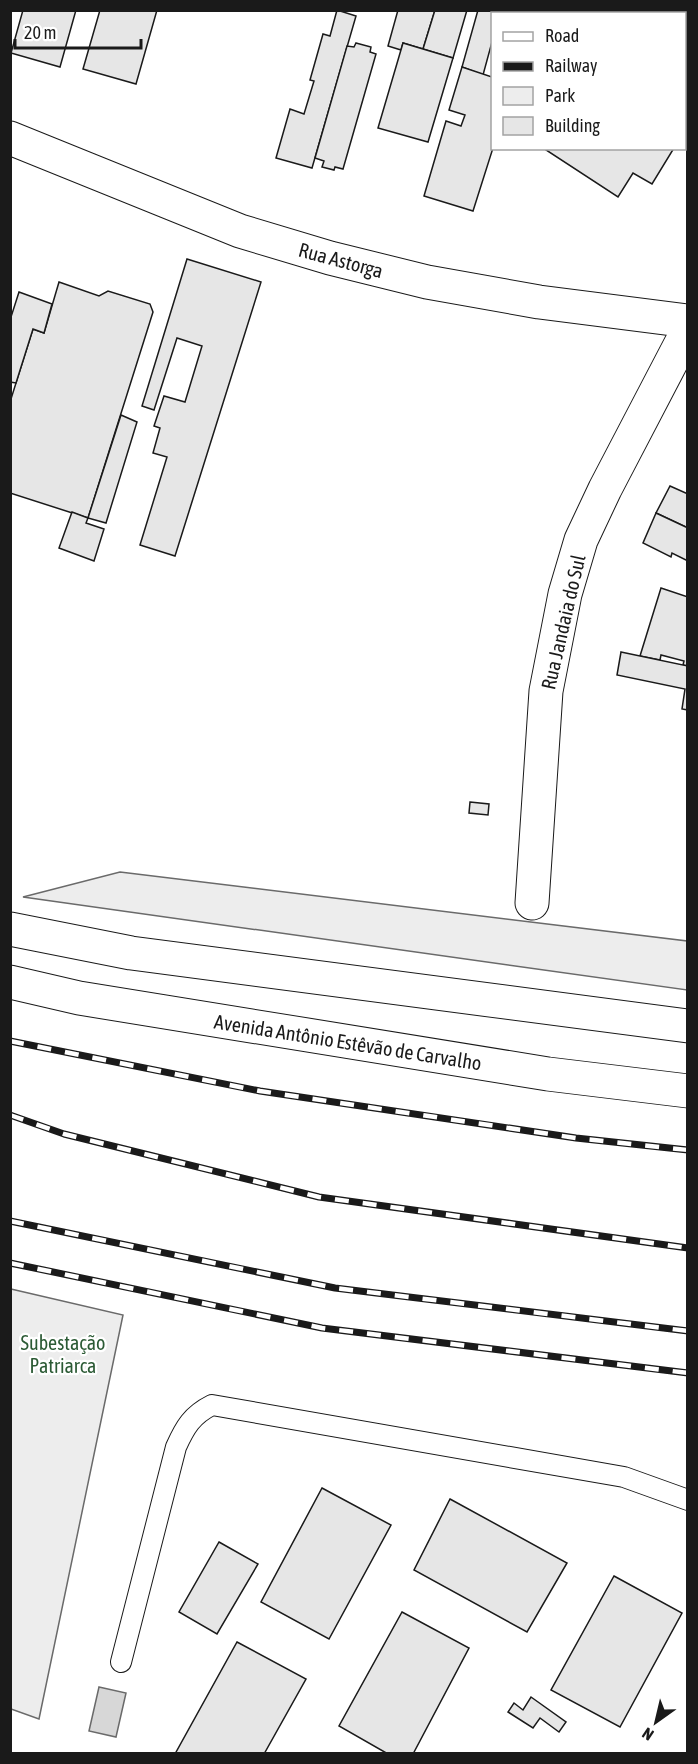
<svg xmlns="http://www.w3.org/2000/svg" width="698" height="1764" viewBox="0 0 698 1764" font-family="'Asap Condensed',sans-serif">
<rect width="100%" height="100%" fill="#fff"/>
<g fill="#ededed" stroke="#6a6a6a" stroke-width="1.5">
<polygon points="120,872 687,941 687,990 23,897"/>
<polygon points="11,1289 123,1315 39,1719 11,1709"/>
</g>
<polygon fill="#d7d7d7" stroke="#6a6a6a" stroke-width="1.5" points="99,1687 126,1693 116,1737 89,1731"/>
<g fill="#e6e6e6" stroke="#1a1a1a" stroke-width="1.5">
<polygon points="23,10 76,10 60,67 11,53"/>
<polygon points="100,10 157,10 136,84 83,69"/>
<polygon points="337,10 356,16 312,168 276,158 290,109 304,114 314,81 310,80 323,34 330,36"/>
<polygon points="398,10 435,10 423,49 403,43 401,50 388,46"/>
<polygon points="435,10 467,10 453,58 423,49"/>
<polygon points="478,10 501,10 500,14 492,14 492,42 483,75 462,67"/>
<polygon points="613,10 688,10 688,34 684,33 684,14 623,14"/>
<polygon points="356,43 371,47 370,52 376,54 343,169 335,167 334,170 322,167 324,161 315,158 347,46 354,47"/>
<polygon points="403,43 453,58 428,142 378,128"/>
<polygon points="462,67 492,77 493,148 473,211 424,196 446,121 461,126 465,115 449,110"/>
<polygon points="543,148 674,148 652,184 633,173 618,197"/>
<polygon points="187,259 261,282 175,556 140,545 167,457 153,453 160,428 154,426 164,396 185,402 202,346 177,338 154,410 142,406"/>
<polygon points="59,282 99,296 108,291 150,304 153,312 88,518 10,493 10,402 33,329 44,333"/>
<polygon points="19,292 52,304 44,333 33,329 16,383 10,382 10,320"/>
<polygon points="121,415 137,422 106,523 88,518"/>
<polygon points="670,486 688,494 688,528 656,513"/>
<polygon points="72,512 88,518 86,523 104,529 94,561 59,548"/>
<polygon points="656,513 688,528 688,561 672,553 671,557 643,543"/>
<polygon points="661,588 688,597 688,666 683,665 684,661 661,655 660,660 640,656"/>
<polygon points="621,652 688,666 688,710 682,709 685,689 617,675"/>
<polygon points="470,802 489,804 488,815 469,813"/>
<polygon points="322,1488 391,1525 329,1639 261,1602"/>
<polygon points="450,1499 567,1563 527,1632 414,1570"/>
<polygon points="219,1542 258,1564 217,1634 179,1612"/>
<polygon points="614,1576 682,1613 620,1727 551,1690"/>
<polygon points="402,1612 469,1648 413,1754 388,1754 339,1726"/>
<polygon points="237,1642 306,1679 264,1754 175,1754"/>
<polygon points="531,1697 566,1722 559,1732 540,1718 533,1728 508,1712 514,1703 523,1710"/>
</g>
<g fill="none" stroke-linecap="round" stroke-linejoin="round">
<g stroke="#1a1a1a" stroke-width="22">
<path id="service" d="M121 1662 176 1447C185 1427 192 1415 212 1405L624 1477 688 1500"/>
</g>
<g stroke="#1a1a1a" stroke-width="35">
<g id="minor">
<polyline points="10,138 240,231 330,258 427,282 539,302 688,321"/>
<polyline points="532,903 546,691 565,594 581,540 605,489 688,330"/>
</g>
</g>
<g stroke="#1a1a1a" stroke-width="35">
<g id="trunk">
<polyline points="10,929 131,953 688,1026"/>
<polyline points="10,982 79,998 548,1074 688,1091"/>
</g>
</g>
<use href="#service" stroke="#fff" stroke-width="20"/>
<use href="#minor" stroke="#fff" stroke-width="33"/>
<use href="#trunk" stroke="#fff" stroke-width="33"/>
<g stroke="#1a1a1a" stroke-width="7">
<g id="rail">
<polyline points="10,1041 260,1091 576,1138 688,1150"/>
<polyline points="10,1115 64,1134 319,1197 688,1248"/>
<polyline points="10,1221 335,1288 688,1331"/>
<polyline points="10,1263 322,1328 688,1373"/>
</g>
</g>
<use href="#rail" stroke="#fff" stroke-width="4.5" stroke-dasharray="14" stroke-linecap="butt"/>
</g>
<g text-anchor="middle" dominant-baseline="central" stroke-width="4.5" stroke-linejoin="round" paint-order="stroke">
<g font-size="20" fill="#1a1a1a" stroke="#fff">
<text transform="translate(341 260) rotate(15)">Rua Astorga</text>
<text transform="translate(563 622) rotate(-77)">Rua Jandaia do Sul</text>
<text transform="translate(348 1042) rotate(9)">Avenida Antônio Estêvão de Carvalho</text>
</g>
<g font-size="20" fill="#2b5a34" stroke="#fff">
<text x="63" y="1342">Subestação<tspan x="63" dy="23">Patriarca</tspan></text>
</g>
</g>
<rect width="698" height="1764" fill="none" stroke="#1a1a1a" stroke-width="24"/>
<rect x="491" y="12" width="195" height="138" fill="#ffffff" stroke="#a3a3a3" stroke-width="1.5"/>
<rect x="503" y="32" width="30" height="9" fill="#ffffff" stroke="#a3a3a3" stroke-width="1.5"/>
<text x="545" y="42" font-size="18" fill="#1a1a1a">Road</text>
<rect x="503" y="62" width="30" height="9" fill="#1a1a1a" stroke="#a3a3a3" stroke-width="1.5"/>
<text x="545" y="72" font-size="18" fill="#1a1a1a">Railway</text>
<rect x="503" y="87" width="30" height="18" fill="#ededed" stroke="#a3a3a3" stroke-width="1.5"/>
<text x="545" y="102" font-size="18" fill="#1a1a1a">Park</text>
<rect x="503" y="117" width="30" height="18" fill="#e6e6e6" stroke="#a3a3a3" stroke-width="1.5"/>
<text x="545" y="132" font-size="18" fill="#1a1a1a">Building</text>
<g transform="translate(656 1722) rotate(214)" stroke="#ffffff" stroke-width="4.5" paint-order="stroke">
<path d="M0-4.5L10 22L0 15L-10 22Z" fill="#1a1a1a"/>
<text y="-9" font-size="16" font-weight="bold" text-anchor="middle" fill="#1a1a1a">N</text>
</g>
<path d="M15 39v9h126v-9" fill="none" stroke="#1a1a1a" stroke-width="3"/>
<text x="24" y="39" font-size="18" fill="#1a1a1a" stroke="#ffffff" stroke-width="4.5" paint-order="stroke">20 m</text>
</svg>
